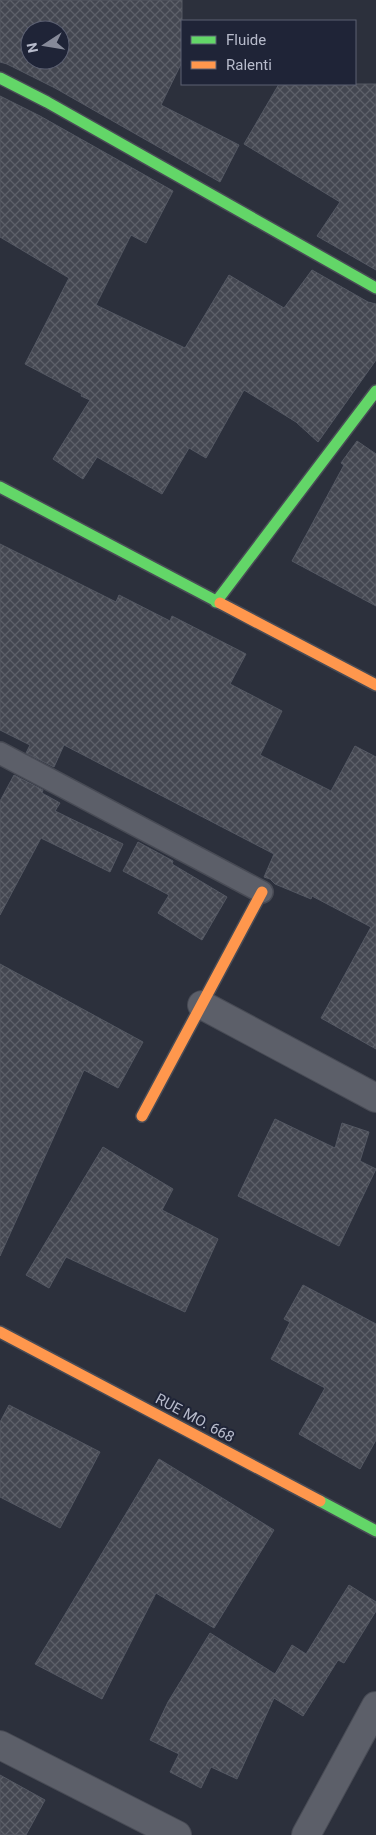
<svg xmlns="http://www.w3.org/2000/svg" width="376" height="1835" viewBox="0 0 376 1835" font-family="Roboto,sans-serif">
<defs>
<pattern id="building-cross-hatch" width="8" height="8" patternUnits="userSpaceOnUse" patternTransform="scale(1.25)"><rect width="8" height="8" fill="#444751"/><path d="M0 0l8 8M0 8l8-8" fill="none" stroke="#5d6069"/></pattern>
</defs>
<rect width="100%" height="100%" fill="#2c303c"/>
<g fill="url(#building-cross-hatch)" stroke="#545863" fill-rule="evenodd">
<path d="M0 0H182V62L161 105 239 145 220 182 55 88 7 64 0 62ZM30 30H60V60H30Z"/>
<polygon points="279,84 376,84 376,270 317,236 340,202 244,144"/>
<polygon points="0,96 40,116 173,191 146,243 131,235 96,305 185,348 229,275 284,308 312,270 368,302 376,304 376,360 318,442 296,422 244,390 206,458 189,448 162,494 97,457 83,479 53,459 90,400 81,396 82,394 25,364 69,278 0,237"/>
<polygon points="357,441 376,454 376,606 292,561 344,465 341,463"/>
<polygon points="0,544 116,602 119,595 170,621 172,616 246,654 230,684 282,711 260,755 331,791 355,746 376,757 376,1049 321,1018 371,927 312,896 311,899 275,884 270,879 264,877 274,854 64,745 54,767 26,753 30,745 0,730"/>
<polygon points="14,775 43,790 42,793 60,803 55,811 123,844 110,872 41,838 0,915 0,801"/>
<polygon points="138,842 173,861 172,864 227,897 202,940 158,913 169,895 123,871"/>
<polygon points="0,964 143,1042 118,1088 84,1070 0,1256"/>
<polygon points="275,1119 335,1148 342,1123 369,1132 360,1161 376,1169 339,1246 238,1196"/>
<polygon points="103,1147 173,1189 162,1210 218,1239 185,1312 66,1257 49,1288 26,1275"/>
<polygon points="303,1285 376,1324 376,1440 360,1469 299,1434 325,1388 271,1359 290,1322 284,1319"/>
<polygon points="9,1405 100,1452 60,1528 0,1497 0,1422"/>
<polygon points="159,1459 274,1530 214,1628 156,1593 102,1699 35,1664"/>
<polygon points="349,1585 376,1602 376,1611 344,1663 338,1660 303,1716 274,1698 237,1779 211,1767 201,1788 170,1772 179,1754 150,1740 168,1702 210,1633 275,1674 292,1645 306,1654"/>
<polygon points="0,1775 45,1800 26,1835 0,1835"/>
</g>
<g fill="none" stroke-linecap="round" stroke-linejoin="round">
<g stroke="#484b55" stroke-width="24">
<polyline id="lane" points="0,753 262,892"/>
</g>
<g stroke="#484b55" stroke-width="30">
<g id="street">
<polyline points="202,1005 376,1098"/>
<polyline points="0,1745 177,1835"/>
<polyline points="306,1835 376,1706"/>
</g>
</g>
<g stroke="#484b55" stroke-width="14">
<g id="fast">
<polyline points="0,78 47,102 376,288"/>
<polyline points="0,487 220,603"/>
<polyline points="216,602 376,391"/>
<polyline points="320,1501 376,1531"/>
</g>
</g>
<g stroke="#484b55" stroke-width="14">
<g id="slow">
<polyline points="220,603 376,685"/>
<polyline points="142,1116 262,892"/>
<polyline points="0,1332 320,1501"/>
</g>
</g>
<use href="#lane" stroke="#5c5f69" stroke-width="21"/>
<use href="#street" stroke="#5c5f69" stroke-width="28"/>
<use href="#fast" stroke="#63d668" stroke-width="11"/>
<use href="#slow" stroke="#ff974d" stroke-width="11"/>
</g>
<g text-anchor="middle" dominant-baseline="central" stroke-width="4" stroke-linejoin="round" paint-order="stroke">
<g font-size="15" fill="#b7bbcb" stroke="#1f2437">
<text transform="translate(195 1418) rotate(28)">RUE MO. 668</text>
</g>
</g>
<rect x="181" y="20" width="175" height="65" fill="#1f2437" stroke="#5c6072"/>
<rect x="191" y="36" width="25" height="8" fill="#63d668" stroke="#5c6072"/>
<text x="226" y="45" font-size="15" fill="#b7bbcb">Fluide</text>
<rect x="191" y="61" width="25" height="8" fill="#ff974d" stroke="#5c6072"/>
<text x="226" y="70" font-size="15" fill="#b7bbcb">Ralenti</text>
<g transform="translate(45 45) rotate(258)"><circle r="24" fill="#1f2437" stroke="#5c6072"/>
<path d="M0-4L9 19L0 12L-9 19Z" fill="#868a99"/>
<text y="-8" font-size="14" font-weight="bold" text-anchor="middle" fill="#b7bbcb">N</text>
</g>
</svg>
